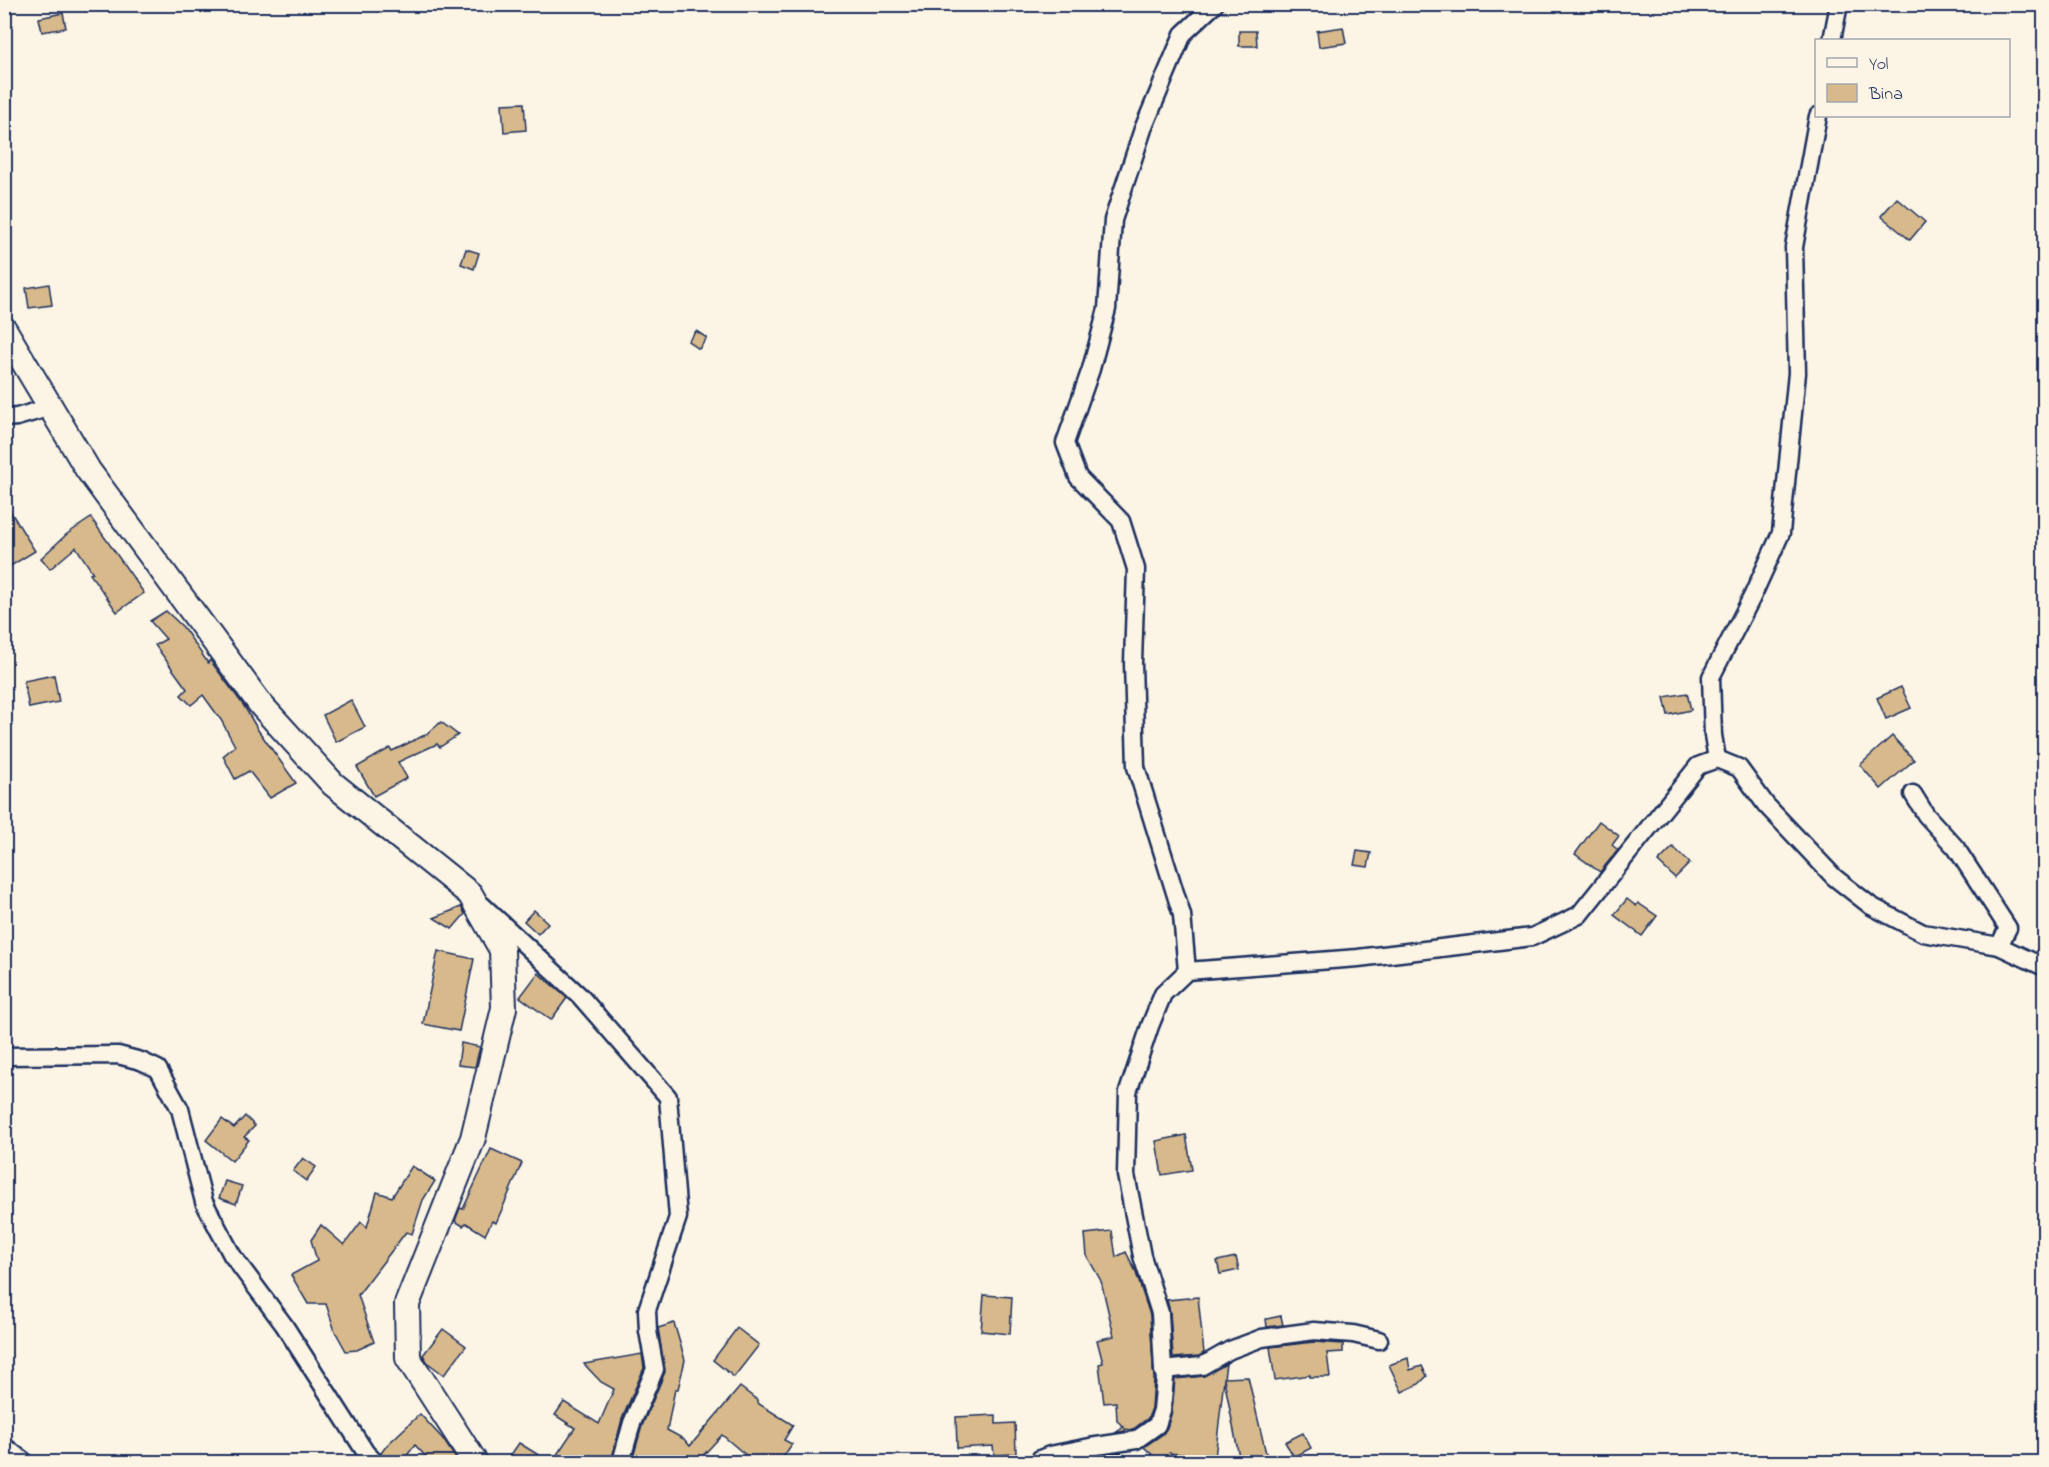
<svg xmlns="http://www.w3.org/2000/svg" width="2049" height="1467" viewBox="0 0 2049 1467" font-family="'Indie Flower',sans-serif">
<rect width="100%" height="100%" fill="#fcf5e5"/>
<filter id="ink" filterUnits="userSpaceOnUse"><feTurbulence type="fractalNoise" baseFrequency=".0167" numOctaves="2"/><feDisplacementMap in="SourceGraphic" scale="12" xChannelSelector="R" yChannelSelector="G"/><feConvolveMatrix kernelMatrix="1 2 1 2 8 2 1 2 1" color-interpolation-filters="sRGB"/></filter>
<g filter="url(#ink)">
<g fill="#d7b98b" stroke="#1b2f5e" stroke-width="1.5">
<polygon points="63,13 66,28 42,32 39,18"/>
<polygon points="1343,27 1346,43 1319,47 1317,31"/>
<polygon points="1239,31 1256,31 1257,46 1239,46"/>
<polygon points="524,103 526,130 504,132 502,104"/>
<polygon points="1897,198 1925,222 1910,240 1881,216"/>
<polygon points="466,249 479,253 474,269 461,264"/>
<polygon points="49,284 52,305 29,308 26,288"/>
<polygon points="696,331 707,338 699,349 688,341"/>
<polygon points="4,501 35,551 4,570"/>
<polygon points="91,518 144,593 117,612 90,574 93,573 76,547 50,569 41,558 67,534"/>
<polygon points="166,611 183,627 208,663 210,660 244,706 258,730 296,783 270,798 249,771 235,779 223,756 235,746 221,720 203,695 191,705 181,695 187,689 155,645 166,639 150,621"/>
<polygon points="54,675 59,702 29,708 24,681"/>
<polygon points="1901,687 1911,708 1886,719 1877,698"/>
<polygon points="1687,693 1691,710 1668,715 1664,697"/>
<polygon points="351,700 365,727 336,742 323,715"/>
<polygon points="441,722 458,735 440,747 437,744 398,762 407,778 374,796 357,767 390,748 392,751 427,734"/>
<polygon points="1892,736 1914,760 1881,789 1860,765"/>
<polygon points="1599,821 1619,836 1612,845 1618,850 1600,872 1575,854"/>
<polygon points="1673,847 1690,863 1675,878 1658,862"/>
<polygon points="1357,851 1371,853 1368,867 1354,865"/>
<polygon points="1627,899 1636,906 1638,903 1657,916 1642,936 1614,915"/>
<polygon points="461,907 465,914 452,929 434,918"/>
<polygon points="534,910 548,923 538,934 524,921"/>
<polygon points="438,951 474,959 459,1031 423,1024"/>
<polygon points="538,973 567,998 551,1020 520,997"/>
<polygon points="461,1043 480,1047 475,1067 458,1065"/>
<polygon points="245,1116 255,1126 244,1137 249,1140 232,1161 206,1140 222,1119 234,1128"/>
<polygon points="1186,1135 1192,1170 1162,1175 1156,1141"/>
<polygon points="491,1149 522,1163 496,1223 492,1221 485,1235 466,1223 463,1226 455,1221 460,1208 463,1209"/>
<polygon points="303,1158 316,1167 306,1181 293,1171"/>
<polygon points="412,1166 435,1181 423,1200 412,1234 406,1232 358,1295 374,1342 357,1350 346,1351 335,1331 326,1304 308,1304 291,1275 317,1261 311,1240 321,1225 344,1245 361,1222 367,1227 377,1192 392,1197"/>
<polygon points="225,1181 242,1186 236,1204 219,1198"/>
<polygon points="1112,1231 1116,1257 1126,1252 1135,1270 1150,1315 1154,1379 1152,1408 1148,1418 1132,1430 1125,1429 1125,1431 1115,1433 1124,1427 1117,1421 1116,1402 1104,1403 1099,1364 1103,1363 1097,1340 1114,1336 1101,1281 1087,1256 1085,1234"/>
<polygon points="1236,1257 1239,1270 1220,1274 1217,1261"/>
<polygon points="984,1295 1012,1297 1010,1334 981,1331"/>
<polygon points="1198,1297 1204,1353 1199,1356 1173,1358 1170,1312 1167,1300"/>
<polygon points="1281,1316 1283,1325 1267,1327 1266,1319"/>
<polygon points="674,1323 685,1360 678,1389 675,1389 667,1430 684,1439 690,1446 740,1387 757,1400 759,1404 793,1425 784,1440 792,1444 780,1462 754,1462 722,1435 697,1462 646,1462 634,1454 642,1426 665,1372 658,1328"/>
<polygon points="737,1328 759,1345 734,1377 713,1360"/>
<polygon points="443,1329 466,1346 444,1375 428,1363 423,1355"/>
<polygon points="1314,1342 1343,1344 1343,1352 1327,1353 1330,1377 1310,1377 1310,1375 1275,1380 1270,1347"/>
<polygon points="642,1354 644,1368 622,1419 611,1462 552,1462 575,1428 555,1415 564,1402 599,1424 614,1389 601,1382 584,1364"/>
<polygon points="1408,1358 1410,1370 1422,1366 1427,1376 1419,1384 1402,1392 1389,1365"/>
<polygon points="1226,1364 1224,1378 1248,1377 1268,1462 1240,1462 1224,1379 1215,1458 1170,1453 1180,1462 1160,1462 1144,1447 1163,1434 1167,1428 1172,1411 1175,1379 1204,1376"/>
<polygon points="420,1414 443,1439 458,1462 431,1462 415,1445 402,1462 385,1462 381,1453 387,1445"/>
<polygon points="996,1415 996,1424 1015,1423 1016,1454 994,1455 993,1446 957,1448 956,1417"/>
<polygon points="1303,1433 1311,1448 1294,1457 1285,1442"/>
<polygon points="519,1443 550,1462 506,1462"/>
<polygon points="1121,1453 1119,1462 1066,1462 1092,1457"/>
</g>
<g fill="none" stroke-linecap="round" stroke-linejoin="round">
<g stroke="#1b2f5e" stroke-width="21">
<g id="street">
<polyline points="1832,40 1839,4"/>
<polyline points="4,418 17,417 51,407"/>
<polyline points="1717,759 1713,735 1711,677 1752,597 1781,533 1797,373 1794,247 1818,116"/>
<polyline points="1913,794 1926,815 1956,848 2008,928 1999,946"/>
<polyline points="482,905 580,996 668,1097 678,1217 647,1310 648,1331 655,1369 632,1423 621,1462"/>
<polyline points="1187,971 1182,915 1136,767 1133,663 1136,569 1121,521 1078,477 1065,443 1091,369 1107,309 1113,220 1143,129 1183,34 1215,4"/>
<polyline points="4,1056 118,1055 141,1061 158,1069 180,1109 204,1202 232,1255 284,1325 366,1453 375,1462"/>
<polyline points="1163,1370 1202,1366 1230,1350 1262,1338 1314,1331 1353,1334 1379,1340"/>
<polyline points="4,1446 25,1462"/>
<polyline points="1038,1462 1040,1459 1050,1455 1090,1447 1136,1440 1157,1425 1162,1410 1165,1378 1163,1370 1160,1313 1142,1256 1126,1175 1128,1092 1150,1026 1163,994 1187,971 1358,958 1532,937 1579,915 1698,766 1717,759 1739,768 1766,805 1834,877 1871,906 1923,933 1999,946 2044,967"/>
</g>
</g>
<g stroke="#1b2f5e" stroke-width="28">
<polyline id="secondary" points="4,329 88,470 261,705 333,784 470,894 502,950 504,1008 473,1138 407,1304 408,1358 475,1462"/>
</g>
<use href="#street" stroke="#fcf5e5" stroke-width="16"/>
<use href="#secondary" stroke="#fcf5e5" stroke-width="24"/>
</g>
</g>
<rect width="2049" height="1467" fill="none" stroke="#fcf5e5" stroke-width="24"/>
<rect x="12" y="12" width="2025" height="1443" fill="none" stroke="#1b2f5e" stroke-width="2" filter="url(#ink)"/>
<rect x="1815" y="39" width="195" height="78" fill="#fcf5e5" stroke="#a2a6af" stroke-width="1.5"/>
<rect x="1827" y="58" width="30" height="9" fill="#fcf5e5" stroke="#a2a6af" stroke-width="1.5"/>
<text x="1869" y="69" font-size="18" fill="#1b2f5e">Yol</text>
<rect x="1827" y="84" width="30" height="18" fill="#d7b98b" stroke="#a2a6af" stroke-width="1.5"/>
<text x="1869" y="99" font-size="18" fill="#1b2f5e">Bina</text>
</svg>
